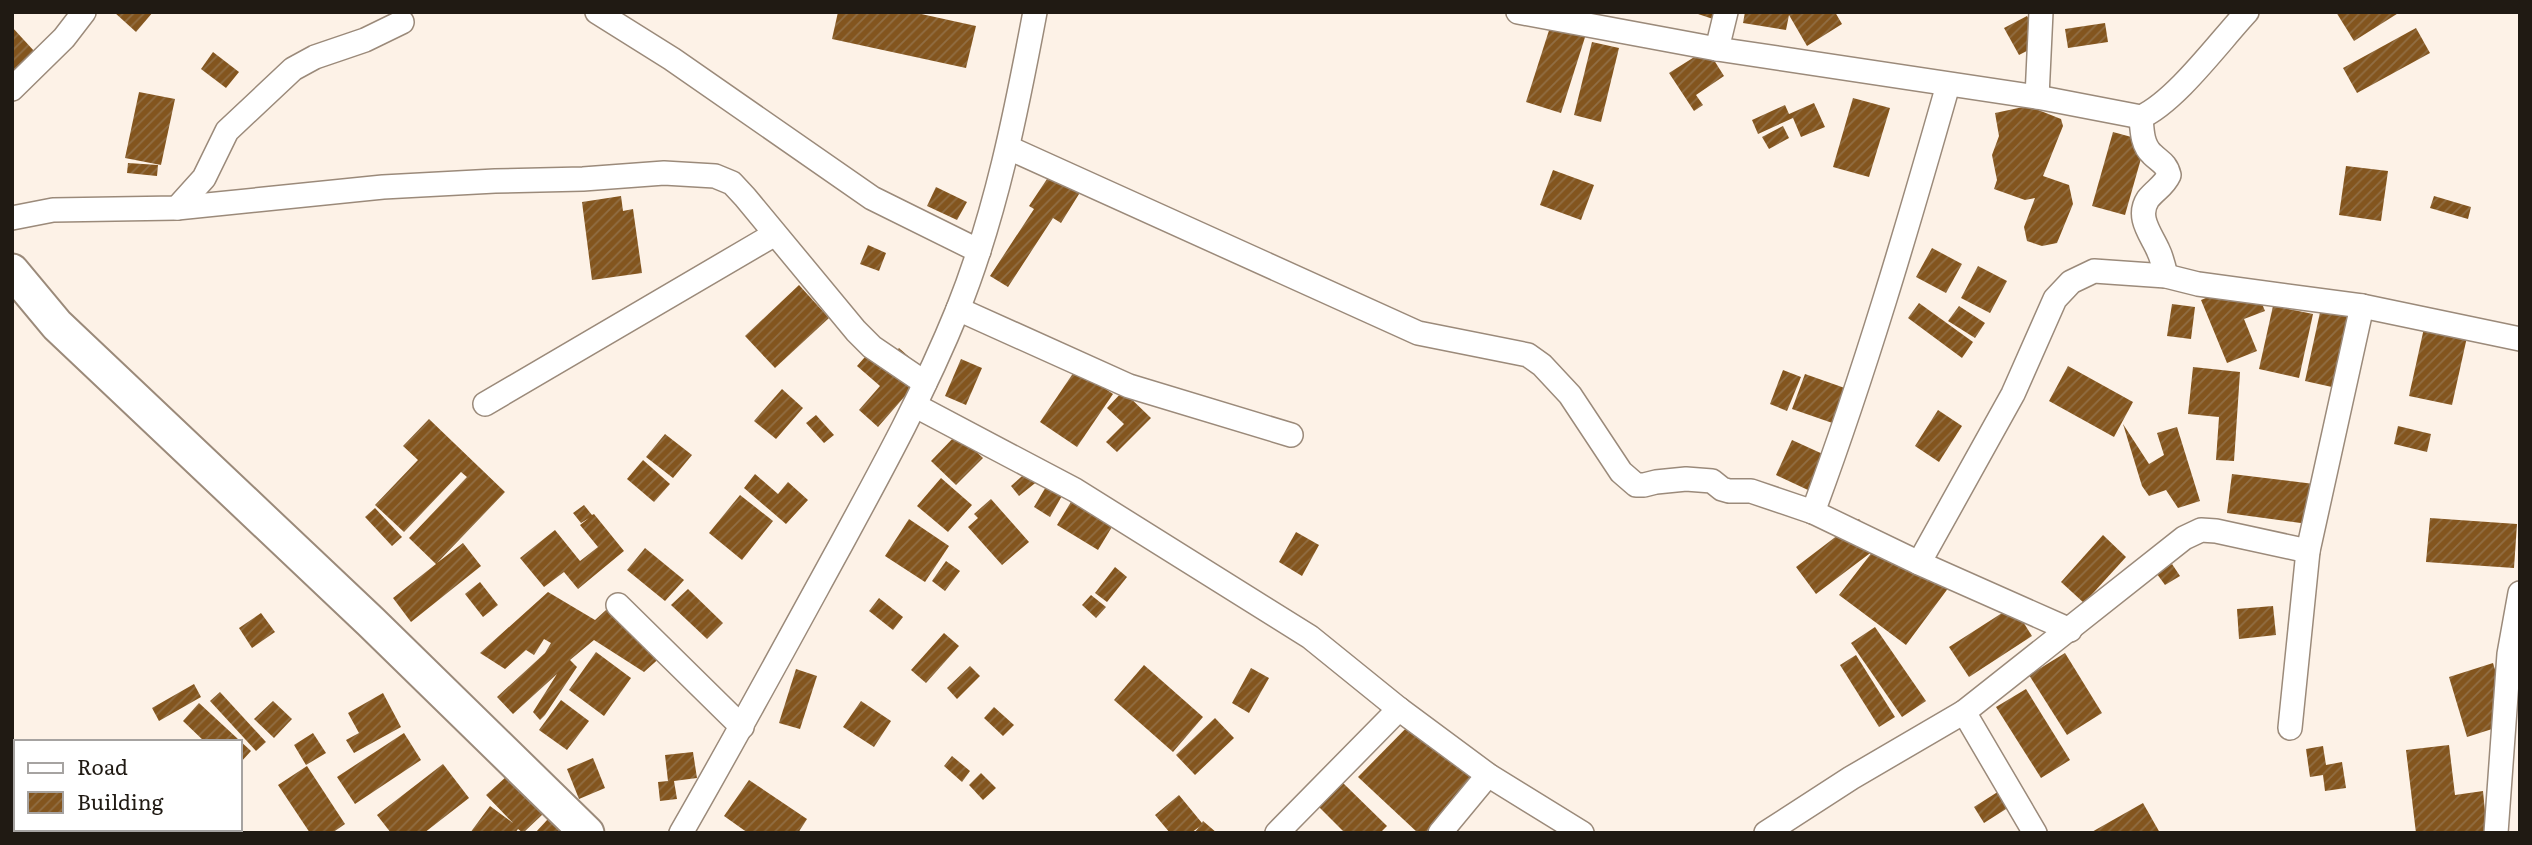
<svg xmlns="http://www.w3.org/2000/svg" width="2532" height="845" viewBox="0 0 2532 845" font-family="Literata,serif">
<defs>
<pattern id="building-hatch" width="6" height="6" patternUnits="userSpaceOnUse" patternTransform="scale(1.75)"><rect width="6" height="6" fill="#83551e"/><path d="M-1 1l2-2M0 6l6-6M5 7l2-2" fill="none" stroke="#916e44"/></pattern>
</defs>
<rect width="100%" height="100%" fill="#fdf2e7"/>
<g fill="url(#building-hatch)">
<polygon points="114,12 153,12 136,32"/>
<polygon points="838,12 912,12 976,26 966,68 832,39"/>
<polygon points="1692,12 1721,12 1719,21"/>
<polygon points="1745,12 1835,12 1842,24 1807,46 1789,15 1786,30 1743,23"/>
<polygon points="2336,12 2400,12 2354,41"/>
<polygon points="2027,16 2042,43 2019,55 2004,28"/>
<polygon points="1552,21 1587,31 1561,113 1526,102"/>
<polygon points="2105,23 2108,42 2068,48 2065,29"/>
<polygon points="12,27 35,52 12,73"/>
<polygon points="2416,28 2430,53 2357,93 2343,68"/>
<polygon points="1592,42 1619,48 1601,122 1574,115"/>
<polygon points="1707,49 1724,76 1696,95 1703,105 1694,111 1669,73"/>
<polygon points="213,52 239,72 226,88 201,69"/>
<polygon points="139,92 175,99 161,165 125,158"/>
<polygon points="1853,98 1890,108 1869,177 1833,167"/>
<polygon points="1814,103 1825,127 1801,137 1793,118 1758,134 1752,120 1785,105 1789,114"/>
<polygon points="2028,106 2061,119 2063,126 2043,176 2069,185 2073,204 2057,243 2042,246 2027,241 2024,227 2035,198 2025,200 1994,189 1997,180 1992,155 1999,136 1995,113"/>
<polygon points="1783,126 1789,138 1769,149 1762,137"/>
<polygon points="2113,132 2146,141 2125,215 2092,206"/>
<polygon points="128,163 158,165 157,176 127,173"/>
<polygon points="2346,166 2388,171 2381,221 2339,215"/>
<polygon points="1055,167 1084,186 1061,223 1053,218 1008,287 990,276 1034,209 1029,206"/>
<polygon points="1553,170 1594,185 1581,220 1540,205"/>
<polygon points="936,187 967,202 957,220 927,206"/>
<polygon points="621,196 623,211 633,209 642,273 592,280 582,202"/>
<polygon points="2434,196 2471,207 2468,219 2430,208"/>
<polygon points="868,245 886,253 879,271 860,264"/>
<polygon points="1932,248 1962,264 1946,293 1916,277"/>
<polygon points="1978,266 2007,281 1990,313 1961,298"/>
<polygon points="2252,279 2265,311 2244,319 2257,351 2227,363 2201,300"/>
<polygon points="799,285 829,318 775,368 745,336"/>
<polygon points="1919,303 1973,342 1962,358 1908,318"/>
<polygon points="2172,304 2195,307 2191,339 2167,336"/>
<polygon points="1959,306 1985,323 1975,338 1948,321"/>
<polygon points="2273,306 2313,314 2299,378 2259,369"/>
<polygon points="2321,308 2358,316 2341,389 2305,381"/>
<polygon points="2426,319 2469,328 2452,405 2409,396"/>
<polygon points="899,348 926,372 878,427 859,410 880,386 857,366 872,349 887,362"/>
<polygon points="961,359 982,368 966,405 945,396"/>
<polygon points="2068,366 2133,402 2114,437 2049,401"/>
<polygon points="2193,367 2240,372 2234,461 2216,460 2219,417 2188,414"/>
<polygon points="1076,369 1113,394 1077,447 1040,422"/>
<polygon points="1783,370 1801,377 1787,411 1770,404"/>
<polygon points="1805,374 1856,392 1844,427 1792,409"/>
<polygon points="782,389 803,408 776,439 754,421"/>
<polygon points="1123,391 1151,418 1117,452 1106,442 1124,424 1107,408"/>
<polygon points="1938,410 1962,426 1939,462 1915,446"/>
<polygon points="816,415 834,435 824,443 806,423"/>
<polygon points="429,419 505,492 437,563 463,543 481,566 411,622 393,598 436,564 409,538 467,477 461,472 404,532 375,505 418,460 403,446"/>
<polygon points="2123,424 2149,464 2164,455 2157,433 2177,427 2200,501 2178,508 2166,490 2149,496 2142,486"/>
<polygon points="2398,426 2431,434 2427,452 2394,444"/>
<polygon points="665,434 692,455 673,478 646,457"/>
<polygon points="957,434 983,458 956,485 931,461"/>
<polygon points="1792,440 1825,455 1808,490 1776,475"/>
<polygon points="643,460 670,484 654,502 627,479"/>
<polygon points="1030,469 1039,480 1019,496 1011,486"/>
<polygon points="755,474 778,494 788,482 808,500 786,524 744,488"/>
<polygon points="2232,474 2314,484 2308,524 2227,513"/>
<polygon points="941,478 972,505 948,532 917,506"/>
<polygon points="1047,485 1063,494 1050,517 1034,507"/>
<polygon points="1077,492 1118,517 1098,550 1057,525"/>
<polygon points="740,495 773,521 742,560 709,533"/>
<polygon points="991,499 1029,542 1002,565 968,527 978,518 974,514"/>
<polygon points="584,505 592,515 594,514 624,551 578,589 564,572 544,587 520,558 555,530 580,561 598,547 580,525 589,518 581,523 573,513"/>
<polygon points="375,508 402,537 392,546 365,517"/>
<polygon points="2430,518 2517,524 2514,568 2426,562"/>
<polygon points="909,519 949,546 925,582 885,556"/>
<polygon points="1859,519 1878,544 1886,533 1952,583 1906,645 1839,595 1873,551 1816,594 1796,567"/>
<polygon points="1296,532 1319,545 1302,576 1279,562"/>
<polygon points="2103,535 2126,557 2084,603 2061,582"/>
<polygon points="645,548 684,580 665,601 627,570"/>
<polygon points="946,561 960,571 945,591 932,581"/>
<polygon points="2172,564 2180,576 2165,585 2157,574"/>
<polygon points="1115,567 1127,577 1107,602 1095,593"/>
<polygon points="480,582 498,605 483,617 465,594"/>
<polygon points="688,589 723,623 707,639 671,605"/>
<polygon points="548,592 595,620 616,601 664,654 644,672 594,640 570,660 577,667 545,715 540,720 533,712 557,674 513,714 497,697 545,653 551,643 544,639 534,655 526,650 505,669 480,653"/>
<polygon points="1091,595 1106,607 1096,618 1082,605"/>
<polygon points="879,598 903,617 893,630 869,611"/>
<polygon points="2013,606 2032,636 1969,677 1949,647"/>
<polygon points="2273,606 2276,635 2239,639 2237,609"/>
<polygon points="261,613 275,632 252,648 239,628"/>
<polygon points="1875,627 1926,701 1902,717 1851,643"/>
<polygon points="944,633 959,646 926,683 911,670"/>
<polygon points="596,652 631,678 604,716 569,690"/>
<polygon points="2065,653 2102,713 2067,735 2029,675"/>
<polygon points="1856,655 1895,717 1879,727 1840,665"/>
<polygon points="2493,663 2511,723 2467,737 2449,677"/>
<polygon points="1144,665 1203,717 1173,752 1114,700"/>
<polygon points="970,666 980,676 957,699 947,688"/>
<polygon points="1251,668 1269,678 1249,713 1232,703"/>
<polygon points="796,669 817,676 800,729 779,723"/>
<polygon points="194,684 201,697 159,721 152,708"/>
<polygon points="2026,689 2070,760 2041,778 1996,707"/>
<polygon points="220,692 266,742 256,751 210,701"/>
<polygon points="383,693 401,727 354,753 346,740 359,733 348,713"/>
<polygon points="561,700 589,721 567,750 539,730"/>
<polygon points="273,701 292,719 274,738 254,719"/>
<polygon points="861,701 891,721 874,747 843,727"/>
<polygon points="199,703 251,751 240,763 240,742 205,742 183,721"/>
<polygon points="994,707 1014,725 1003,736 984,718"/>
<polygon points="1418,716 1480,778 1425,833 1418,833 1358,777"/>
<polygon points="1215,718 1234,738 1195,775 1176,755"/>
<polygon points="313,733 326,753 306,765 294,745"/>
<polygon points="404,733 421,760 355,804 337,777"/>
<polygon points="2449,745 2455,795 2483,791 2487,833 2416,833 2406,750"/>
<polygon points="2323,746 2326,765 2342,762 2346,788 2325,791 2323,775 2310,777 2306,749"/>
<polygon points="693,752 697,778 674,781 677,799 660,801 658,782 668,781 665,755"/>
<polygon points="952,756 970,771 962,782 944,766"/>
<polygon points="593,758 605,788 579,799 567,769"/>
<polygon points="443,764 469,798 424,833 391,833 377,815"/>
<polygon points="307,766 345,824 332,833 310,833 278,785"/>
<polygon points="981,773 996,788 983,800 969,785"/>
<polygon points="507,776 543,814 523,833 518,829 515,833 470,833 490,806 513,823 486,795"/>
<polygon points="749,780 807,819 798,833 748,833 724,816"/>
<polygon points="1342,782 1387,826 1380,833 1345,833 1318,806"/>
<polygon points="2007,786 2017,802 1984,823 1974,807"/>
<polygon points="1179,795 1202,823 1203,821 1217,833 1194,833 1199,827 1191,833 1170,833 1155,815"/>
<polygon points="2143,803 2160,833 2090,833"/>
<polygon points="548,819 563,833 535,833"/>
</g>
<g fill="none" stroke-linecap="round" stroke-linejoin="round">
<g stroke="#9b8a7a" stroke-width="26">
<g id="street">
<polyline points="597,12 672,59 872,198 979,251"/>
<path d="M1518 12 1717 49 2037 97 2141 117C2176 101 2219 42 2247 12"/>
<polyline points="1717,49 1726,12"/>
<polyline points="12,89 64,38 84,12"/>
<polyline points="2037,97 2041,12"/>
<path d="M2141 117C2142 130 2142 145 2152 154 2160 162 2166 163 2169 175 2164 186 2155 190 2148 199 2136 217 2151 234 2158 250 2162 258 2164 267 2166 276"/>
<polyline points="1009,148 1418,333 1528,355 1542,365 1570,395 1621,472 1636,485 1644,485 1656,482 1686,479 1712,481 1722,489 1729,491 1751,491 1813,512 1919,563 2070,630"/>
<polyline points="177,208 204,178 227,131 293,69 315,57 365,40 402,22"/>
<polyline points="12,218 53,210 177,208 383,187 495,181 583,179 664,173 715,176 732,183 745,197 856,331 872,347 925,383"/>
<polyline points="958,309 1129,386 1291,435"/>
<polyline points="485,404 775,234"/>
<polyline points="916,406 1075,490 1310,637 1399,709 1488,775 1582,833"/>
<path d="M1813 512C1865 372 1907 229 1948 85"/>
<polyline points="1919,563 2013,394 2055,299 2071,282 2094,271 2166,276 2198,284 2362,306 2520,339"/>
<polyline points="618,605 742,727"/>
<polyline points="1964,712 2035,833"/>
<polyline points="2290,728 2308,551 2362,306"/>
<path d="M681 833C735 739 786 645 838 550 881 471 924 393 958 309 996 214 1016 113 1035 12"/>
<polyline points="1277,833 1399,709"/>
<polyline points="1440,833 1488,775"/>
<polyline points="1766,833 1851,778 1964,712 2184,538 2201,530 2216,531 2308,551"/>
<polyline points="2496,833 2509,654 2520,593"/>
</g>
</g>
<g stroke="#9b8a7a" stroke-width="37">
<polyline id="secondary" points="12,271 57,325 371,622 587,833"/>
</g>
<use href="#street" stroke="#fff" stroke-width="23"/>
<use href="#secondary" stroke="#fff" stroke-width="33"/>
</g>
<rect width="2532" height="845" fill="none" stroke="#201a13" stroke-width="28"/>
<rect x="14" y="740" width="228" height="91" fill="#ffffff" stroke="#a6a3a1" stroke-width="2"/>
<rect x="28" y="763" width="35" height="10" fill="#ffffff" stroke="#a6a3a1" stroke-width="2"/>
<text x="77" y="775" font-size="21" fill="#201a13">Road</text>
<rect x="28" y="792" width="35" height="21" fill="url(#building-hatch)" stroke="#a6a3a1" stroke-width="2"/>
<text x="77" y="810" font-size="21" fill="#201a13">Building</text>
</svg>
